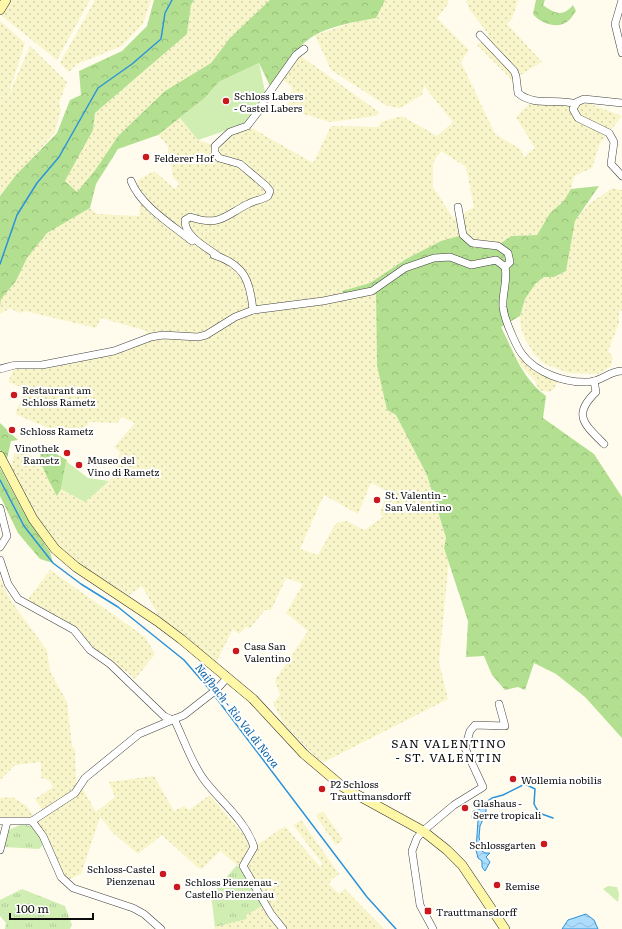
<svg xmlns="http://www.w3.org/2000/svg" width="622" height="929" viewBox="0 0 622 929" font-family="Literata,serif">
<defs>
<pattern id="farmland-dots" width="8" height="8" patternUnits="userSpaceOnUse"><rect width="8" height="8" fill="#f8f5ca"/><path d="M2 2h.1M6 6h.1" fill="none" stroke="#d3d1ac" stroke-width="1.8" stroke-linecap="round"/></pattern>
<pattern id="grass-tufts" width="24" height="20" patternUnits="userSpaceOnUse"><rect width="24" height="20" fill="#d0edb2"/><path d="M3 7l-1-3M5 7V3M7 7l1-3M15 17l-1-3M17 17v-4M19 17l1-3" fill="none" stroke="#b1ca98"/></pattern>
<pattern id="forest-crowns" width="20" height="18" patternUnits="userSpaceOnUse"><rect width="20" height="18" fill="#b3e090"/><path d="M2 6a3 3 0 1 1 6 0M12 15a3 3 0 1 1 6 0" fill="none" stroke="#99bf7b"/></pattern>
<pattern id="water-waves" width="16" height="10" patternUnits="userSpaceOnUse"><rect width="16" height="10" fill="#acddfc"/><path d="M0 5q4-4 8 0t8 0" fill="none" stroke="#93bcd7"/></pattern>
</defs>
<rect width="100%" height="100%" fill="#fffced"/>
<g fill="url(#farmland-dots)" fill-rule="evenodd">
<polygon points="10,0 90,0 57,60 2,16"/>
<polygon points="95,0 151,0 143,24 122,46 77,64 69,72 60,63"/>
<polygon points="194,0 270,0 230,38 211,63 165,91 118,136 96,169 77,192 65,181 93,130 95,113 187,34 191,5"/>
<path d="M385 0H448V4L437 18 469 50 461 62 495 134 520 149 524 157 535 148 516 117 529 104H590L622 116 600 143 592 168 574 176 571 189 563 202 550 213 537 235 511 236 494 248H474L459 236 406 259 370 283 342 291 349 300 376 294 377 366 387 410 396 415 427 475 446 538 444 548 449 560 439 662 448 699 324 762 317 758 283 723 273 703 280 695 275 680 308 631 286 613 303 584 286 578 271 610H265L250 628 246 627 239 634 233 629 216 662 158 615 142 586 129 595 83 567 62 549 41 525 10 467 17 447 41 462 57 495 61 489 85 502 112 478 120 452 114 447 135 423 122 417 117 423 89 422 86 428 72 438 15 414 26 389 8 382 14 369H44L120 353 140 345 147 331 101 318 96 328 25 311 19 313 10 308 0 314V307L1 299 16 281 27 258 47 233 90 208 97 214 139 216 140 205 146 198 139 191 137 181 154 171 175 189 179 184 173 177 171 165 174 157 168 156V146L158 135 180 118 198 140 213 145 212 155 251 170 220 157 217 152 226 137 245 124 313 163 331 126 378 127 381 122 402 116 437 136 453 122 424 86 422 95 400 108 387 106 331 70 315 35 357 21 375 18ZM441 151 466 167 474 207 454 219 433 187V163ZM371 483 387 491 380 514 383 517 364 530 347 521 336 523 318 555 300 549 324 495 358 514Z"/>
<polygon points="466,0 518,0 512,19 507,24 542,62 512,80 477,45 489,35 469,9"/>
<polygon points="0,21 25,43 7,99 30,46 67,82 59,103 61,110 55,132 0,195 0,96 7,100 0,95"/>
<polygon points="295,52 379,112 376,116 330,122 287,109 292,87 278,76"/>
<polygon points="612,188 622,190 622,310 619,312 619,323 608,351 613,358 611,366 598,374 569,373 545,364 535,355 525,339 521,328 520,316 525,299 536,283 544,277 554,277 566,271 575,221 588,205"/>
<polygon points="520,356 559,380 553,390 548,392 539,390 535,381 522,367 518,360"/>
<polygon points="50,570 145,637 155,654 135,679 123,669 120,671 91,649 75,629 26,602"/>
<polygon points="0,579 11,601 47,650 50,671 67,702 72,746 75,749 76,782 81,786 96,812 115,797 109,782 154,776 174,811 184,806 189,810 210,795 254,847 285,826 321,868 322,863 293,825 301,820 339,874 331,880 329,884 339,894 345,889 384,929 214,929 215,927 247,919 246,916 260,897 237,865 220,851 202,869 197,867 162,835 138,854 113,833 100,817 81,874 65,881 37,820 42,809 35,799 53,787 49,780 41,778 41,762 15,765 0,780"/>
<polygon points="12,797 27,806 34,817 19,820 0,819 0,798"/>
<polygon points="323,811 343,840 336,845 316,816"/>
</g>
<g fill="url(#grass-tufts)">
<polygon points="22,824 35,827 43,842 42,846 39,849 4,847 9,830"/>
<polygon points="237,865 260,897 262,906 246,915 247,919 215,927 211,895"/>
<polygon points="22,889 65,906 72,925 70,929 5,929 6,923 0,916 0,900"/>
</g>
<g fill="url(#forest-crowns)">
<path d="M154 0H194L191 5 187 34 95 113 93 130 65 181 77 192 96 169 118 136 165 91 211 63 230 38 270 0H385L376 18C358 21 331 26 315 35 296 46 283 69 270 86L259 63 219 82 205 98 158 135 118 149 96 184 90 208 47 233 27 258 16 281 1 299 0 307V196L16 175 57 133 70 100 81 95 79 71 122 51 147 26Z"/>
<path d="M536 0H545L543 5C555 14 563 17 573 5L576 11C573 15 570 21 565 23 555 29 539 22 533 14Z"/>
<path d="M599 186 575 221 566 271 554 277H544L536 283 525 299 520 316 501 327C515 354 521 377 546 396L543 418 594 454 622 497V738L585 697 556 674 534 663 525 690 518 687 505 690 492 675 484 656 466 657 468 621 444 548 446 538 427 475 396 415 387 410 377 366 376 294 348 300 342 291 370 283 406 259 441 241 459 236 474 248H494L511 236 537 235 550 213 563 202 571 189Z"/>
<polygon points="0,423 18,440 11,441 6,463 0,450"/>
<path d="M42 446 67 460 61 489 57 496C51 483 35 460 42 446Z"/>
<polygon points="0,468 24,513 50,552 53,563 40,559 18,533 0,496"/>
</g>
<g fill="#d0edb2">
<polygon points="259,63 267,102 254,113 245,124 198,140 180,118 205,98 219,82"/>
<polygon points="66,461 88,478 109,481 85,502 61,489"/>
<polygon points="608,886 617,887 619,894 618,902 603,889"/>
</g>
<g fill="url(#water-waves)" stroke="#2c92da">
<polygon points="486,802 486,813 480,826 479,837 482,851 485,853 490,853 486,857 490,862 485,871 482,867 482,861 478,858 476,850 478,820 472,818 473,811 479,810 481,803"/>
<polygon points="586,914 594,920 598,929 562,929 568,920"/>
</g>
<g fill="none" stroke-linecap="round" stroke-linejoin="round">
<g stroke="#2c92da" stroke-width="1.5">
<polyline points="0,264 17,215 37,183 59,157 98,88 132,64 161,39 165,13 172,0"/>
<polyline points="0,480 24,526 53,563 81,584 118,607 184,660 210,690"/>
<polyline points="214,695 367,897 396,929"/>
<polyline points="486,802 492,798 503,795 525,784 535,789 534,804 539,813 553,818"/>
</g>
<g stroke="#404040" stroke-width="8">
<g id="street">
<polyline points="622,0 615,24 622,53"/>
<path d="M480 35 514 71 516 76 518 93C534 107 557 98 576 104"/>
<polyline points="622,103 584,99 577,102 573,109 578,118 609,133 614,142 611,164 622,176"/>
<path d="M131 181C140 205 172 225 192 241"/>
<polyline points="458,207 463,235 472,243 498,246 508,253 510,262 505,267"/>
<path d="M214 255C245 265 250 281 253 310"/>
<path d="M218 256C206 247 184 236 185 220L190 217C220 227 224 216 248 204 255 200 262 200 268 196L270 191 266 186 240 164 219 158 215 153V146L230 132 247 126 261 108 264 100 296 55 304 49"/>
<path d="M0 369 15 365H42L114 351 151 337 163 335 198 337 206 335 235 317 253 310 323 301 372 291 405 268 434 258 450 257 471 265 496 260 505 267C508 281 502 293 503 307 504 317 508 326 512 335 515 342 518 349 522 354 536 373 565 383 588 382 601 382 609 371 622 371"/>
<path d="M594 381 596 392C572 415 584 424 604 444"/>
<polyline points="0,508 7,536 0,547"/>
<polyline points="0,560 8,584 18,599 74,630 90,650 110,664 164,716 170,719"/>
<path d="M174 719C184 739 191 763 205 781 222 803 245 820 254 847L243 866 271 914 283 929"/>
<polyline points="0,821 32,821 75,793 85,778 139,734 184,715 216,690 227,678"/>
<polyline points="32,821 43,836 61,877 73,888 133,908 144,914 161,929"/>
<polyline points="0,850 7,822"/>
<polyline points="433,929 420,905 412,851 417,838 423,831 454,805 483,787 465,748 470,731 475,725 505,726 499,704"/>
</g>
</g>
<g stroke="#2f2f2f" stroke-width="10">
<g id="secondary">
<polyline points="0,10 6,0"/>
<polyline points="0,456 33,519 55,549 76,567 157,621 181,639 253,699 304,754 343,787 423,831 447,850 462,865 505,929"/>
</g>
</g>
<use href="#street" stroke="#fff" stroke-width="7"/>
<use href="#secondary" stroke="#fff7a8" stroke-width="9"/>
</g>
<g fill="#ca181d" stroke="#fff" stroke-width="1.5">
<circle cx="226" cy="101" r="4"/>
<circle cx="146" cy="157" r="4"/>
<circle cx="14" cy="395" r="4"/>
<circle cx="12" cy="430" r="4"/>
<circle cx="67" cy="453" r="4"/>
<circle cx="79" cy="465" r="4"/>
<circle cx="377" cy="500" r="4"/>
<circle cx="236" cy="651" r="4"/>
<circle cx="513" cy="779" r="4"/>
<circle cx="322" cy="789" r="4"/>
<circle cx="465" cy="808" r="4"/>
<circle cx="544" cy="844" r="4"/>
<circle cx="163" cy="874" r="4"/>
<circle cx="497" cy="885" r="4"/>
<circle cx="177" cy="887" r="4"/>
<rect x="424" y="907" width="8" height="8" rx="2"/>
</g>
<g text-anchor="middle" dominant-baseline="central" stroke-width="4" stroke-linejoin="round" paint-order="stroke">
<g font-size="10" fill="#0d0d0d" stroke="#fff" text-anchor="start">
<text x="234" y="95">Schloss Labers<tspan x="234" dy="12">- Castel Labers</tspan></text>
<text x="154" y="157">Felderer Hof</text>
<text x="22" y="389">Restaurant am<tspan x="22" dy="12">Schloss Rametz</tspan></text>
<text x="20" y="430">Schloss Rametz</text>
<text x="59" y="447" text-anchor="end">Vinothek<tspan x="59" dy="12">Rametz</tspan></text>
<text x="87" y="459">Museo del<tspan x="87" dy="12">Vino di Rametz</tspan></text>
<text x="385" y="494">St. Valentin -<tspan x="385" dy="12">San Valentino</tspan></text>
<text x="244" y="645">Casa San<tspan x="244" dy="12">Valentino</tspan></text>
<text x="521" y="779">Wollemia nobilis</text>
<text x="330" y="783">P2 Schloss<tspan x="330" dy="12">Trauttmansdorff</tspan></text>
<text x="473" y="802">Glashaus -<tspan x="473" dy="12">Serre tropicali</tspan></text>
<text x="536" y="844" text-anchor="end">Schlossgarten</text>
<text x="155" y="868" text-anchor="end">Schloss-Castel<tspan x="155" dy="12">Pienzenau</tspan></text>
<text x="185" y="881">Schloss Pienzenau -<tspan x="185" dy="12">Castello Pienzenau</tspan></text>
<text x="505" y="885">Remise</text>
<text x="436" y="911">Trauttmansdorff</text>
</g>
<g font-size="11" font-style="italic" fill="#0a62aa" stroke="#fff">
<text transform="translate(238 715) rotate(52)">Naifbach - Rio Val di Nova</text>
</g>
<g font-size="12" letter-spacing="1" fill="#0d0d0d" stroke="#fff">
<text x="449" y="743">SAN VALENTINO<tspan x="449" dy="14">- ST. VALENTIN</tspan></text>
</g>
</g>
<path d="M10 913v6h83v-6" fill="none" stroke="#0d0d0d" stroke-width="2"/>
<text x="16" y="913" font-size="12" fill="#0d0d0d" stroke="#ffffff" stroke-width="3" paint-order="stroke">100 m</text>
</svg>
